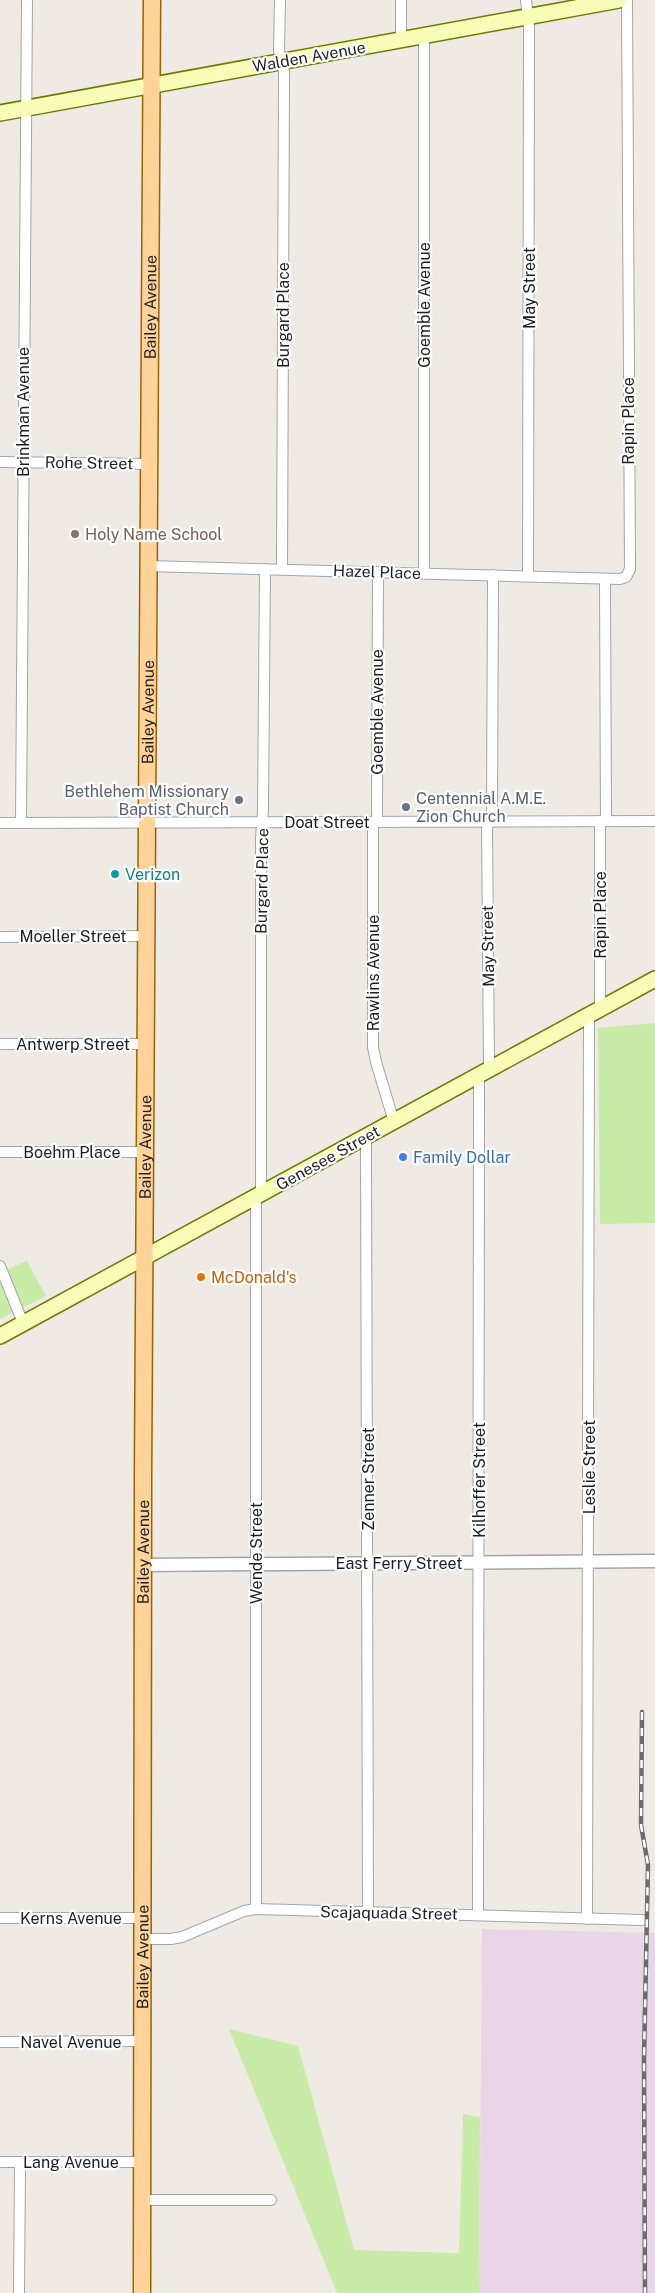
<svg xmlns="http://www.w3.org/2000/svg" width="655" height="2293" viewBox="0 0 655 2293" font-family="'Public Sans',sans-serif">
<rect width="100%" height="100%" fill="#efebe4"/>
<polygon fill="#e9d5e5" points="482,1929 655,1933 655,2293 479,2293"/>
<g fill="#c9eba8">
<polygon points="655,1023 655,1223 600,1224 598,1028"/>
<polygon points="27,1261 46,1296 0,1319 0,1272"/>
<polygon points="229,2029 298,2046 354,2250 459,2253 463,2114 480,2117 479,2293 337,2293"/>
</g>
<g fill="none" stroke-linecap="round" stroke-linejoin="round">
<g stroke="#a5a5a5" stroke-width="12">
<g id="minor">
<polyline points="280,0 279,51 284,72 282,569"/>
<polyline points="401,0 401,40"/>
<polyline points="526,0 529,27 528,576"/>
<polyline points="424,37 424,573"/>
<polyline points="0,462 149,464"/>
<polyline points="148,566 620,579 626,577 630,569 627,0"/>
<polyline points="605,579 606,821"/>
<polyline points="600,821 600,1009"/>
<polyline points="373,822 373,1047 376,1062 394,1122"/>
<polyline points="377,822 378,572"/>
<polyline points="487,822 489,1070"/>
<polyline points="492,822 493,575"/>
<polyline points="0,823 655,821"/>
<polyline points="21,823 27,0"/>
<polyline points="0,937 146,936"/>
<polyline points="0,1044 145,1044"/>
<polyline points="366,1136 368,1912"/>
<polyline points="0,1152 145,1152"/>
<polyline points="261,1194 261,839 263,809 265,569"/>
<polyline points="0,1266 23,1323"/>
<polyline points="256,1909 256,1196"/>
<polyline points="478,1915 479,1075"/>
<polyline points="0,1918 142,1918"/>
<polyline points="587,1919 589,1015"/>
<polyline points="142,1939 171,1939 182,1937 244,1911 256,1909 642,1920"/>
<polyline points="0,2042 142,2041"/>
<polyline points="0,2162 142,2162"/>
<polyline points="142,2200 271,2200"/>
<polyline points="19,2293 20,2162"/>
</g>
</g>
<g stroke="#a5a5a5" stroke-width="15">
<polyline id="tertiary" points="143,1565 655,1561"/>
</g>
<g stroke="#6c7901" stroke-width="18">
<g id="secondary">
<polyline points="0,113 619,0"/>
<polyline points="0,1336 655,979"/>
</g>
</g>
<g stroke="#986500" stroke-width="19">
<g id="primary">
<path id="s1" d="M142 2293 143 1479 152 0"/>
</g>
</g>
<use href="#minor" stroke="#fff" stroke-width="10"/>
<use href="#tertiary" stroke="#fff" stroke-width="12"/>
<use href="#secondary" stroke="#f8fcb6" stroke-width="15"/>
<use href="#primary" stroke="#ffd399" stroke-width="16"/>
<g stroke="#6c6c6c" stroke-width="4.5">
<polyline id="rail" points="642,1712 641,1825 648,1865 644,2059 645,2293"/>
</g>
<use href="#rail" stroke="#fff" stroke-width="2.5" stroke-dasharray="8" stroke-linecap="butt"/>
</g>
<circle fill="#8d6e63" stroke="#fff" stroke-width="2" cx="75" cy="534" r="5"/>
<g fill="#6b7280" stroke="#fff" stroke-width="2">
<circle cx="239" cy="800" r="5"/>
<circle cx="406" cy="807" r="5"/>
</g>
<circle fill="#0f9aa8" stroke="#fff" stroke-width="2" cx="115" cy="874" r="5"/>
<circle fill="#3f7fe0" stroke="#fff" stroke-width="2" cx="403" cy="1157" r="5"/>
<circle fill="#e8710a" stroke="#fff" stroke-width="2" cx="201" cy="1277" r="5"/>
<g text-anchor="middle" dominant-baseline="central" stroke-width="4.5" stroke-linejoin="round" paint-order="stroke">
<g font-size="16" fill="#1e1e1e" stroke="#fff">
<text transform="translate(309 57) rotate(-10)">Walden Avenue</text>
<text transform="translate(529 288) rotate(-90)">May Street</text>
<text transform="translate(424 305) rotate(-90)">Goemble Avenue</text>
<text stroke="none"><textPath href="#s1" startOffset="1986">Bailey Avenue</textPath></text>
<text transform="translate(283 315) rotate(-90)">Burgard Place</text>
<text transform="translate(23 412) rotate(-90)">Brinkman Avenue</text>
<text transform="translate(628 421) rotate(-90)">Rapin Place</text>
<text transform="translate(89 463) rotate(1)">Rohe Street</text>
<text transform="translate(377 572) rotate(2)">Hazel Place</text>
<text stroke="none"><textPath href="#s1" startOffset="1581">Bailey Avenue</textPath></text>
<text transform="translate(377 712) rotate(-90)">Goemble Avenue</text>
<text x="327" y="822">Doat Street</text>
<text transform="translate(262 881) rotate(-89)">Burgard Place</text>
<text transform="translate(600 915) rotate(-90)">Rapin Place</text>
<text x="73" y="936">Moeller Street</text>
<text transform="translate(488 946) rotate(-91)">May Street</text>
<text transform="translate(373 973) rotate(-90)">Rawlins Avenue</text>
<text x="73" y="1044">Antwerp Street</text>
<text stroke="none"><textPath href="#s1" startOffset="1146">Bailey Avenue</textPath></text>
<text x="72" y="1152">Boehm Place</text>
<text transform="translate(328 1158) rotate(-29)">Genesee Street</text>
<text transform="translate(589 1467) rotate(-90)">Leslie Street</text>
<text transform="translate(368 1479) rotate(-90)">Zenner Street</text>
<text transform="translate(479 1480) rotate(-90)">Kilhoffer Street</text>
<text stroke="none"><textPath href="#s1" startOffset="741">Bailey Avenue</textPath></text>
<text transform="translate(256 1553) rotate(-90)">Wende Street</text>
<text x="399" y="1563">East Ferry Street</text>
<text transform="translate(389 1913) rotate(1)">Scajaquada Street</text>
<text x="71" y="1918">Kerns Avenue</text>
<text stroke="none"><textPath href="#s1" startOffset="336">Bailey Avenue</textPath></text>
<text x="71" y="2042">Navel Avenue</text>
<text x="71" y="2162">Lang Avenue</text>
</g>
<g font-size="16" fill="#785e54" stroke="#fff" text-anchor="start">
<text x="85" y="534">Holy Name School</text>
</g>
<g font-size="16" fill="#5b616d" stroke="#fff" text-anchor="end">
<text x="229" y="791">Bethlehem Missionary<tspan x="229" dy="18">Baptist Church</tspan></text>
<text x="416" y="798" text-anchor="start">Centennial A.M.E.<tspan x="416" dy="18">Zion Church</tspan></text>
</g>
<g font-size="16" fill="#0d838f" stroke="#fff" text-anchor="start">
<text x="125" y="874">Verizon</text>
</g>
<g font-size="16" fill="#366cbe" stroke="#fff" text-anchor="start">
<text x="413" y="1157">Family Dollar</text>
</g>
<g font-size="16" fill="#c56008" stroke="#fff" text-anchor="start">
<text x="211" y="1277">McDonald's</text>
</g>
</g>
</svg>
